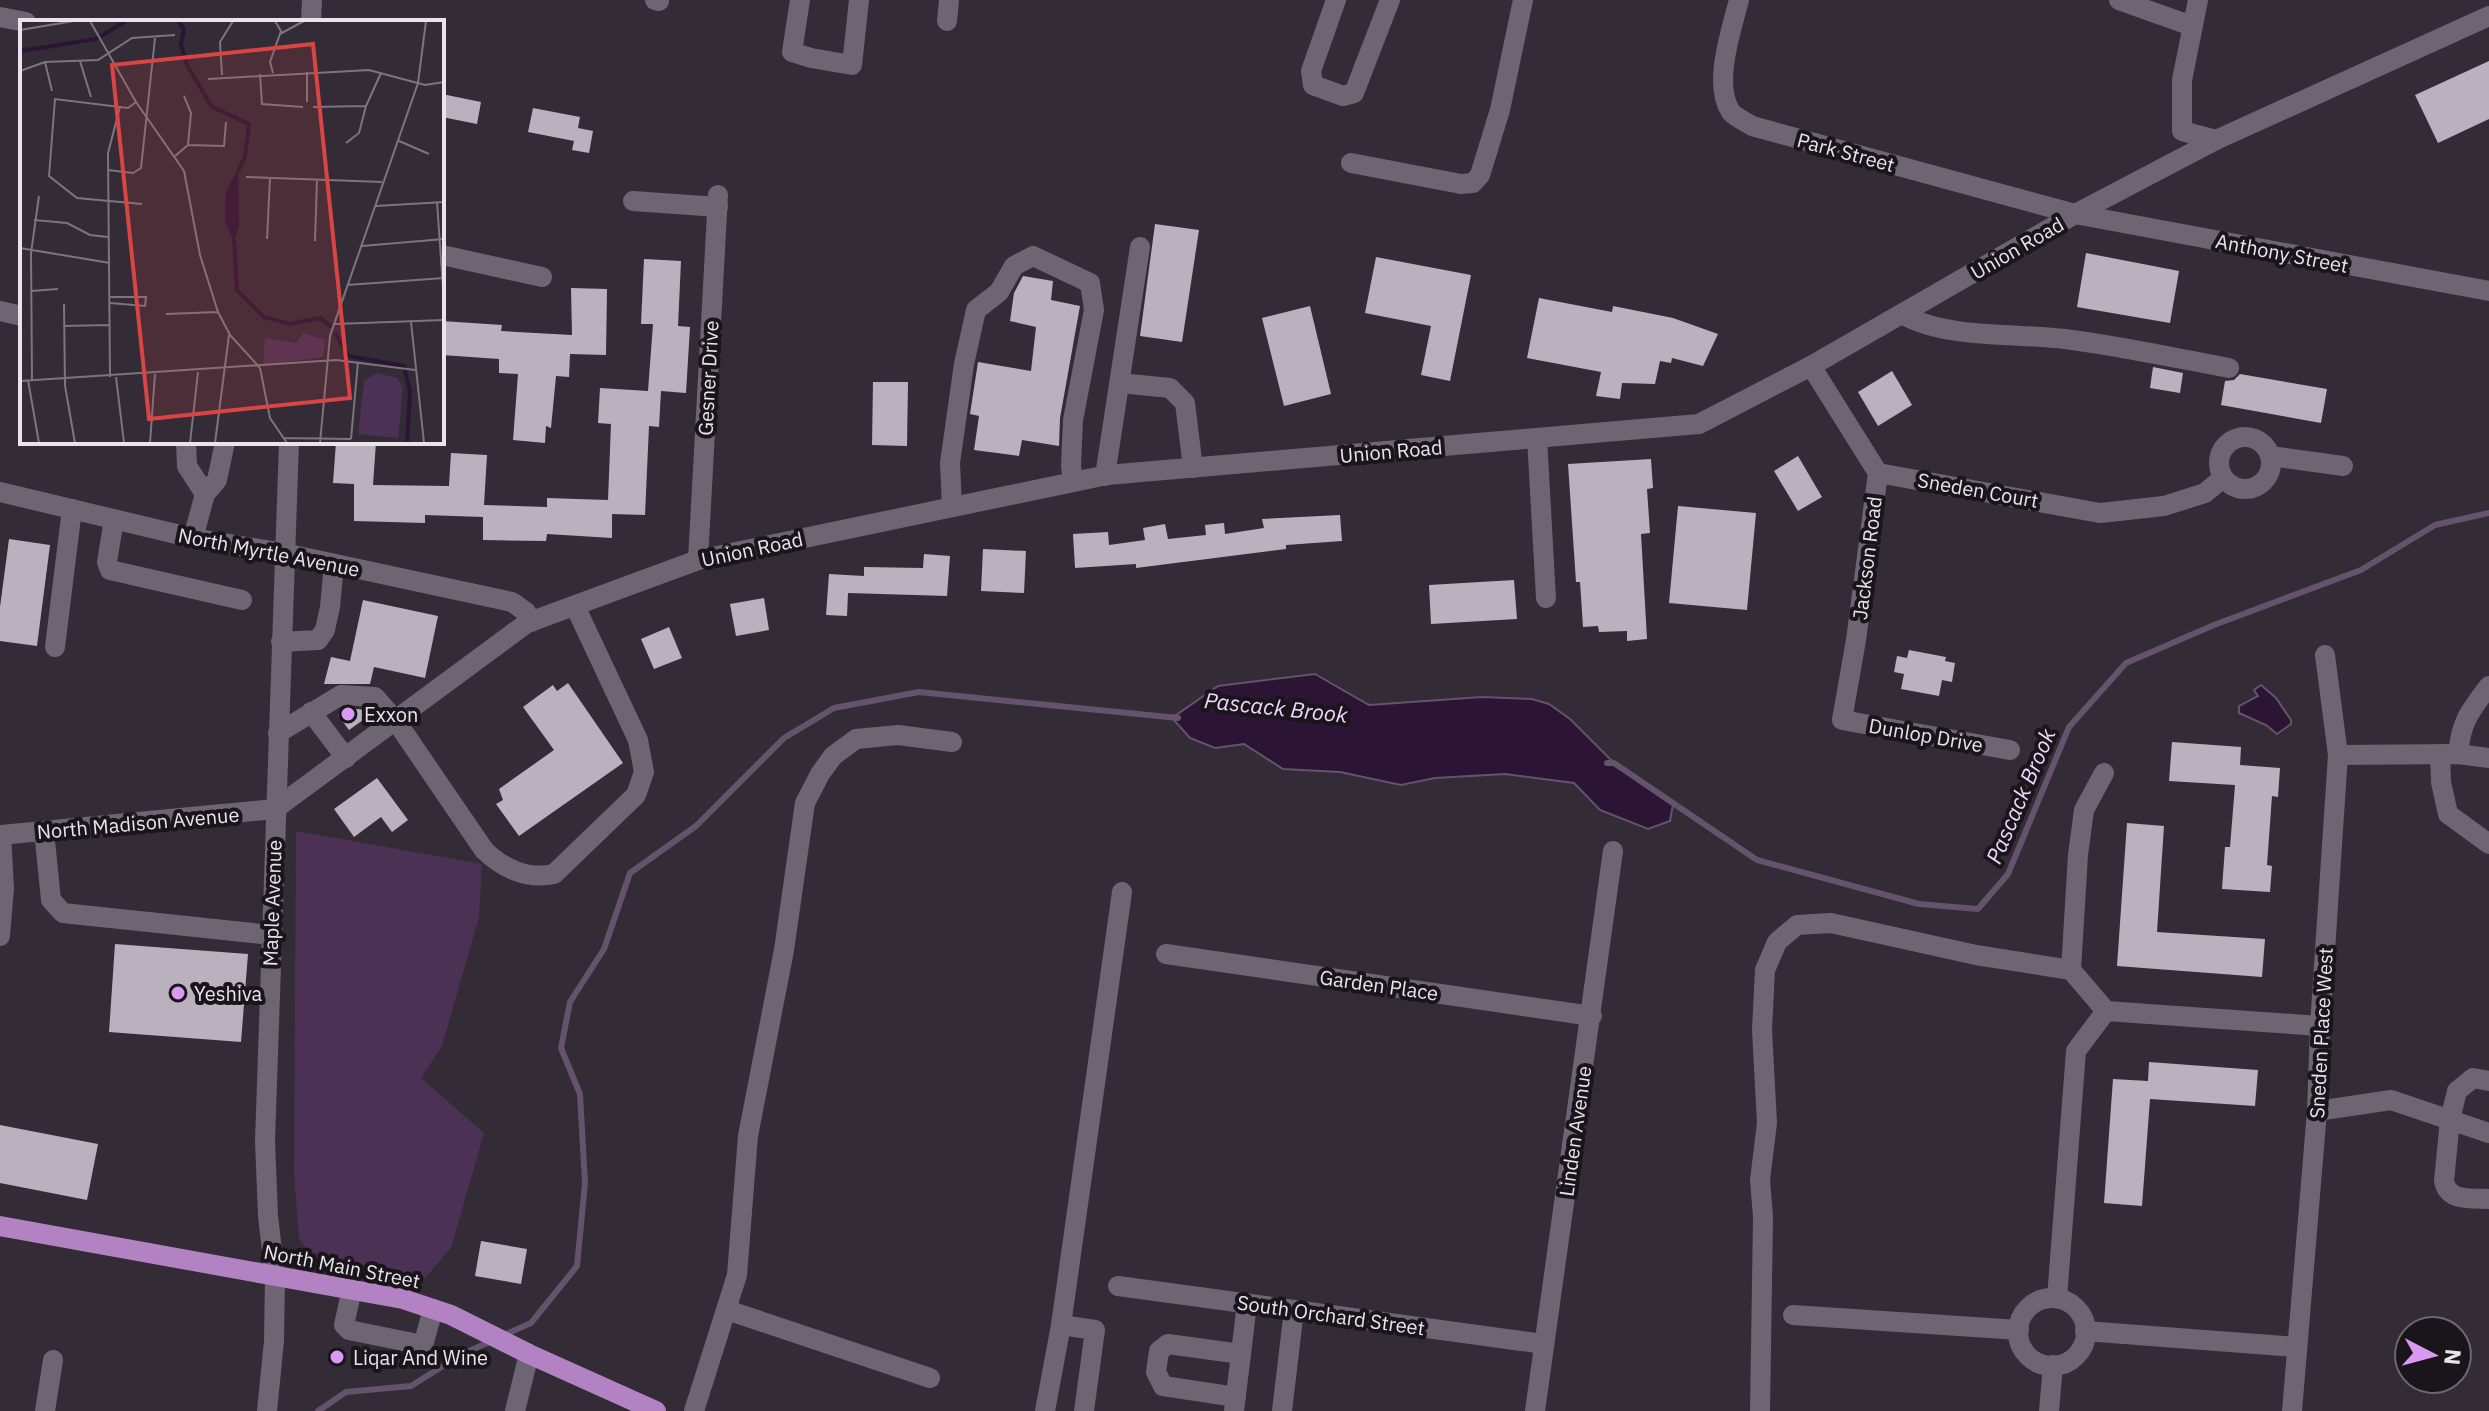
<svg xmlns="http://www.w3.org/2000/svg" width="2489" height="1411" viewBox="0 0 2489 1411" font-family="'IBM Plex Sans',sans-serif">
<rect width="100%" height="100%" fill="#332b36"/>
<polygon fill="#4b3254" points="296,831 482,864 479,917 442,1046 421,1078 484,1133 451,1248 423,1280 307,1251 299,1238 294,1173"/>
<g fill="#2c1435" stroke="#65526c" stroke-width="2">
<polygon points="1315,674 1369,705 1482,697 1532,699 1549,704 1570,719 1614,763 1673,804 1670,821 1648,829 1600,810 1574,783 1505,774 1435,778 1401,785 1340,772 1283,769 1244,744 1215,748 1190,738 1172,718 1218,686"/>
<polygon points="2261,685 2276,698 2291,720 2291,724 2277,734 2266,725 2239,713 2239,706 2258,696 2254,690"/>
</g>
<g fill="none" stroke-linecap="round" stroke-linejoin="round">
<g stroke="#65526c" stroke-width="6">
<polyline points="1607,763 1614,763 1757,860 1919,904 1978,909 2008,874 2069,727 2126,663 2214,625 2361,570 2435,525 2489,513"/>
<polyline points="502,1336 531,1323 577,1266 585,1183 580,1094 561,1048 570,1002 604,949 630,873 696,826 784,738 834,708 919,692 1178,718"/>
<polyline points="318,1411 346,1392 411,1386 464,1353 492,1341"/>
</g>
</g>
<g fill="#bbb1be">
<polygon points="2489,61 2489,119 2438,143 2415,95"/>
<polygon points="442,94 481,102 477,124 442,117"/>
<polygon points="533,108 580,117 578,128 593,131 589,153 572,150 574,141 528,132"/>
<polygon points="1155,224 1199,230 1182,342 1140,336"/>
<polygon points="2086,253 2179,271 2170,323 2077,307"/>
<polygon points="1376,257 1471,275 1450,381 1421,375 1431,326 1365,313"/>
<polygon points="644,259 681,261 678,326 690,327 686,393 661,391 659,427 649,426 645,515 612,514 612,538 547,534 546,541 483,540 483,517 425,515 425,523 354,521 354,484 333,483 336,442 376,442 373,485 449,486 451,453 487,455 484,505 547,507 547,498 608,500 611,424 598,423 600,388 648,391 653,324 641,324"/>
<polygon points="1023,276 1053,281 1051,300 1080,306 1060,418 1059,446 1022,440 1019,456 974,450 979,416 970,414 978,362 1031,371 1036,327 1010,321 1014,293"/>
<polygon points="571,288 607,289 606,355 570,354 569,377 556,376 551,428 546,426 545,443 513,440 518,374 499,373 499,359 442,355 442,321 502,325 501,331 572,335"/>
<polygon points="1539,298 1612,312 1613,306 1673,318 1718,334 1703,366 1672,358 1671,363 1660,361 1655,384 1622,383 1620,399 1596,396 1601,372 1527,358"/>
<polygon points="1310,306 1331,394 1284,406 1262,318"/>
<polygon points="2153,367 2183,373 2180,393 2150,388"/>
<polygon points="1892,371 1912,405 1878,426 1858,392"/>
<polygon points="2240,374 2327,389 2321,423 2221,405 2225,381 2234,380"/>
<polygon points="873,382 908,382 907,446 872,445"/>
<polygon points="1798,456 1822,497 1798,511 1774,471"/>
<polygon points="1651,459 1653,488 1647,489 1650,533 1641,534 1647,639 1627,641 1627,631 1599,632 1598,626 1583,627 1580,582 1576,582 1568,464"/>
<polygon points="1678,506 1756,513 1747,610 1669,603"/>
<polygon points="1340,515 1342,541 1286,545 1286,549 1136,568 1136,564 1075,568 1073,534 1108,532 1109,545 1145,540 1143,528 1165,524 1168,539 1206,535 1205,525 1224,523 1225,534 1264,528 1262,519"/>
<polygon points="9,539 50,545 37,646 0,641 0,607"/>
<polygon points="983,549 1026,551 1024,593 981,591"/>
<polygon points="924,554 950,556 947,596 848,593 847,616 826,615 829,574 864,576 864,567 923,568"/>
<polygon points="1514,580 1517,619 1431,624 1429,585"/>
<polygon points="764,598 769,630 736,636 730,604"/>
<polygon points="363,600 438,616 425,678 374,667 370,684 324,684 331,657 350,661"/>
<polygon points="669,627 682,658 654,669 641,639"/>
<polygon points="1909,650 1946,657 1945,661 1955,663 1952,682 1942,680 1939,696 1901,689 1904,674 1894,672 1897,656 1907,658"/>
<polygon points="568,683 623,763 519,836 496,804 503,800 499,789 554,750 523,707 553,685 557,691"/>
<polygon points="347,708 366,710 370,715 349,730 338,715"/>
<polygon points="2172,742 2241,747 2240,765 2280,768 2278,797 2272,796 2267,865 2272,866 2270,892 2222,889 2225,847 2230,847 2235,785 2169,781"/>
<polygon points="377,778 408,820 392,832 381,817 354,837 334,809"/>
<polygon points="2127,823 2164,826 2157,932 2265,939 2262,977 2117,966"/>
<polygon points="115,944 248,954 241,1042 109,1032"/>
<polygon points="2149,1062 2258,1070 2255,1106 2150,1099 2142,1206 2104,1203 2113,1079 2148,1081"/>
<polygon points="0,1125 98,1144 87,1200 0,1183"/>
<polygon points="481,1241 527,1249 521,1284 475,1276"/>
</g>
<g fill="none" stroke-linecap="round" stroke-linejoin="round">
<g stroke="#6e6572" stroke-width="20">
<polyline points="655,0 659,1"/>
<polyline points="800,0 792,52 811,58 852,65 859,0"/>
<polyline points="1336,0 1311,71 1313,85 1343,96 1354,93 1390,0"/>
<path d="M1739 0C1732 28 1712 85 1731 112 1735 117 1746 122 1752 126L2075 214 2489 291"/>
<polyline points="2119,0 2192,26"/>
<polyline points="2198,0 2182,80 2182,131 2216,140"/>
<polyline points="0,17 26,22"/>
<polyline points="947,21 949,0"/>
<polyline points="311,22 312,0"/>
<polyline points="1351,163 1461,184 1473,183 1480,175 1500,110 1523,0"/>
<polyline points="633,201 718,207"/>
<polyline points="442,255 542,277"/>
<polyline points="0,311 22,316"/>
<path d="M1902 314C1945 339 2015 333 2065 339 2120 346 2175 358 2229 368"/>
<polyline points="1811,366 1878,473 1856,640 1842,720 2010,750"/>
<polyline points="1120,383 1170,388 1185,403 1193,468"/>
<circle cx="2245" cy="463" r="26"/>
<polyline points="1537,438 1546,598"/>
<polyline points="186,442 187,466 205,494"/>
<polyline points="2270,456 2343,466"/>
<polyline points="1878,473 2100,513 2164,506 2205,493 2223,478"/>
<polyline points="1105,476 1140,247"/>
<polyline points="0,492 193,538 284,553 512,602 526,612 531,622"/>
<polyline points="952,507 950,463 964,364 976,310 999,292 1014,266 1033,256 1090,283 1094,310 1073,420 1071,466 1073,482"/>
<polyline points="114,519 107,562 110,570 242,600"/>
<polyline points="193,538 205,494 217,480 225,442"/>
<polyline points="698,560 718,195"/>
<polyline points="281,642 318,640 325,630 330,607 334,565"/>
<polyline points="55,647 72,509"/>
<polyline points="311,712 346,758"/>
<path d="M278 733 341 695 375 697 396 721 484 850C502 868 527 880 554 874L636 795 644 772 638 740 575 606"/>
<polyline points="2440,754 2441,782 2448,814 2489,844"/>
<path d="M2458 754C2461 722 2469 712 2489 686"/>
<polyline points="2338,755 2458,754 2489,758"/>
<polyline points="2104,773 2084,810 2078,855 2071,970 2106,1011"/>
<polyline points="275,809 527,623 698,560 1107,475 1699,424 1811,366 2075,214 2216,140 2489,16"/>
<polyline points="44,831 51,900 63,913 271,935"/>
<polyline points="0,835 275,809"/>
<polyline points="0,936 4,888 1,835"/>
<polyline points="1166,954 1592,1016"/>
<path d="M2489 1081 2473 1078 2457 1091 2450 1120 2444 1181C2448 1202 2471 1198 2489 1199"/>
<polyline points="2317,1111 2391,1100 2489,1133"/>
<polyline points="1118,1286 1544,1344"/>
<polyline points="352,1289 344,1325 349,1330 418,1344 424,1342 433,1309"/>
<polyline points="2057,1298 2076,1051 2106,1011 2320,1026"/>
<circle cx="2052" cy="1332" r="34"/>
<polyline points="727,1310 930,1378"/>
<polyline points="1793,1315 2019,1330"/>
<polyline points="2085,1331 2296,1347"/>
<polyline points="1241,1354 1247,1303"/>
<polyline points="45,1411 53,1360"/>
<polyline points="267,1411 274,1341 275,1277 268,1216 265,1141 289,442"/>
<polyline points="515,1411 529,1354"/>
<polyline points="694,1411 737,1275 748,1136 784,950 805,803 820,774 833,756 856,739 898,735 952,742"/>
<polyline points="1045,1411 1061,1325"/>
<polyline points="1084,1411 1095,1330 1061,1325 1122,892"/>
<polyline points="1234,1411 1241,1354 1168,1344 1159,1351 1156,1372 1163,1386 1236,1397"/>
<polyline points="1282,1411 1294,1310"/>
<polyline points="1535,1411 1613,851"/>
<polyline points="1760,1411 1763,1217 1760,1180 1767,1123 1762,1030 1765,970 1777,942 1797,925 1831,923 1976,955 2071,970"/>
<polyline points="2049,1411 2053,1365"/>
<polyline points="2292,1411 2317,1111 2320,1026 2338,755 2325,655"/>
</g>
<polyline stroke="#b282c3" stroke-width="20" points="0,1226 403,1299 451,1315 529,1354 656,1411"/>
</g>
<g fill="#dc99f4" stroke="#19151a" stroke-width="3">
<circle cx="348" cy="714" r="8"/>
<circle cx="178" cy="993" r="8"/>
<circle cx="337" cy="1357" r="8"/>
</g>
<g text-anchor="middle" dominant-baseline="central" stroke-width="8" stroke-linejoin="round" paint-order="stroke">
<g font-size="20" fill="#e9e4eb" stroke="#19151a">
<text transform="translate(1846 152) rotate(15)">Park Street</text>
<text transform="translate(2017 248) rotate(-30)">Union Road</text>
<text transform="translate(2282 253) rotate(11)">Anthony Street</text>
<text transform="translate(708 378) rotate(-87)">Gesner Drive</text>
<text transform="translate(1391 451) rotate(-5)">Union Road</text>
<text transform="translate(1978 490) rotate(10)">Sneden Court</text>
<text transform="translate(752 549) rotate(-12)">Union Road</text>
<text transform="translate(269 552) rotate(11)">North Myrtle Avenue</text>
<text transform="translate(1867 558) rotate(-83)">Jackson Road</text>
<text transform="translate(1926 735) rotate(10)">Dunlop Drive</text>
<text transform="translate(138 823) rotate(-5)">North Madison Avenue</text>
<text transform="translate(272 903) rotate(-88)">Maple Avenue</text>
<text transform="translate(1379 985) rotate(8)">Garden Place</text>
<text transform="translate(2321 1033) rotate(-87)">Sneden Place West</text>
<text transform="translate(1575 1131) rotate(-82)">Linden Avenue</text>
<text transform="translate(342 1266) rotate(11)">North Main Street</text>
<text transform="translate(1331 1315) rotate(8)">South Orchard Street</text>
</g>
<g font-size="20" fill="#e9e4eb" stroke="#19151a" text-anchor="start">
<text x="364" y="714">Exxon</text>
<text x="194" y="993">Yeshiva</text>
<text x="353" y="1357">Liqar And Wine</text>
</g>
<g font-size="22" font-style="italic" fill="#f2d6fc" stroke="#19151a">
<text transform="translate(1276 707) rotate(6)">Pascack Brook</text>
<text transform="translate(2020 796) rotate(-67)">Pascack Brook</text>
</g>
</g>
<g transform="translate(20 20)">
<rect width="424" height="424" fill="#332b36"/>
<path d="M283 313 305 320 303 337 243 345 245 318 276 323ZM357 353 377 358 383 368 378 418 338 414 344 361Z" fill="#4b3254"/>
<path d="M218 149 219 205 214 222 205 202 206 171Z" fill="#2c1435"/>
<path fill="none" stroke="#2c1435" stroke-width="4" d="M158 1 164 9 161 25 167 45 192 87 229 104 225 136 218 151M0 31 76 19 106 1M214 220 217 270 244 297 270 304 301 298 311 307M315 313 328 336 384 346 390 372 387 423"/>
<path fill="none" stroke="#7c757e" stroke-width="2" d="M70 1 116 82 164 151 180 235 198 292 210 315 240 348M0 10 54 1M260 14 284 1M60 41 71 77M25 42 32 71M0 51 25 42 78 40 112 18 155 15M287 52V82M253 53 250 42 261 11 255 1M240 54 242 84 283 87M202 55 200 22 213 1M188 59 349 50 405 65 424 62M164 76 171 93 168 125M116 82 108 88 35 79 29 156 57 178 122 184M293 87 346 86 361 53M379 121 409 134M326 123 339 113 346 86M155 136 168 125 204 126 206 102M88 150 113 153 121 148 135 18M226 157 362 162M417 182 424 282M356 186 424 182M14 200 47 203 70 215 88 217M247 219 250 158M295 221 297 159M342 226 424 219M0 228 90 243M327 265 424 258M11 271 38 269M90 277H126L125 286 90 283M44 284 45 366 55 423M146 294 198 292M391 302 404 423M315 304 424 300M44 306 89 305M240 348 250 398 267 423M90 357 88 133 100 87M96 357 104 423M8 360 19 423M12 360 11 233 19 176M0 361 316 340 395 350M264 418 331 419M331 419 338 342M130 423 135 354M170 423 178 352M195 423 209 315M300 423 310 316 398 63 406 1"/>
<path fill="#d94445" fill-opacity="0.15" stroke="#d94445" stroke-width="4" d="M293 24 330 378 129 399 92 45Z"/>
<rect width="424" height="424" fill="none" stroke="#e9e4eb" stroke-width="4"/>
</g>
<g transform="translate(2433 1355) rotate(96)"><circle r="38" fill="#19151a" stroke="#6c686e" stroke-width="2"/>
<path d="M0-6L14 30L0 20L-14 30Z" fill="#dc99f4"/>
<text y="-12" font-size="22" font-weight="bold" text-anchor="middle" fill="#e9e4eb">N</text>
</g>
</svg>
